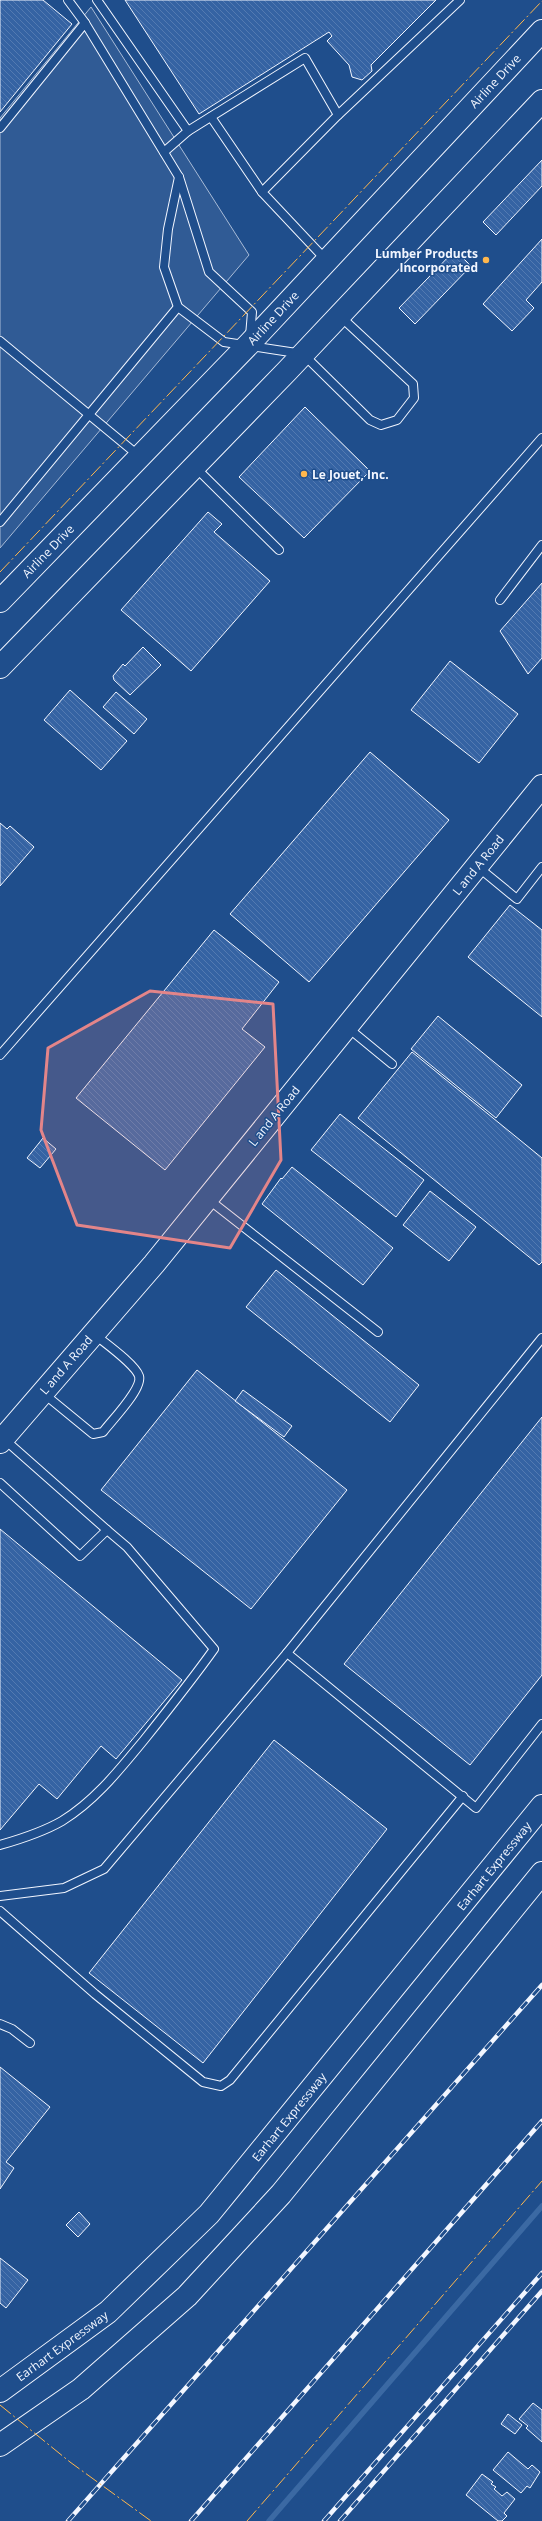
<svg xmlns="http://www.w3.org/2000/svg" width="542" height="2521" viewBox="0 0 542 2521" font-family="'Open Sans',sans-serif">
<defs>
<pattern id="building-back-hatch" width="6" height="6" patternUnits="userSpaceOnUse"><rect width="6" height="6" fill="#3563a3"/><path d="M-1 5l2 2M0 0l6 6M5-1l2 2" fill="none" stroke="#537ab1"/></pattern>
</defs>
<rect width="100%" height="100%" fill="#1f4e8c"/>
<polygon fill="#305b95" stroke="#a8bbd7" points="91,7 249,255 0,548 0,118"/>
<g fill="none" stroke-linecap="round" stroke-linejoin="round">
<polyline stroke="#3b69a3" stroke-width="5.5" points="269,2521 542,2206"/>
</g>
<g fill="url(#building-back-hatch)" stroke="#f2f6ff">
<polygon points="0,0 43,0 72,24 0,112"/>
<polygon points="125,0 436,0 371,65 372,71 362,80 352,77 349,65 327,41 332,36 329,32 199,114"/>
<polygon points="542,160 542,186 496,235 483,222"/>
<polygon points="542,239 542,282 526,300 534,308 512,331 483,304"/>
<polygon points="455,250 471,266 415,324 399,308"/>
<polygon points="305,407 370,471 304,538 239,477"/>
<polygon points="208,512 222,524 214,532 270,581 191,671 121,610"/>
<polygon points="542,583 542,658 528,674 500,631"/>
<polygon points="143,647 161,665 130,695 114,680 113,676 123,664 125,666"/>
<polygon points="450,661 518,714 479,763 411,710"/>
<polygon points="70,690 127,741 101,770 44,720"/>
<polygon points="116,692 147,719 134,734 103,707"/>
<polygon points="370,752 449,820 309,982 230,914"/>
<polygon points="0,823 7,829 10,826 34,847 0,886"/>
<polygon points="510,905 542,930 542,1017 468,957"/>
<polygon points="214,930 279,982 242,1029 265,1047 165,1170 76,1098"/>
<polygon points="438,1016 522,1085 496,1118 411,1049"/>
<polygon points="412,1052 542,1158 542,1262 539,1265 358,1118"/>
<polygon points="340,1114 424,1180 396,1217 311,1150"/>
<polygon points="43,1138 56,1149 40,1168 27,1158"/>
<polygon points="292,1167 393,1248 363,1285 262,1204 281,1178 282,1179"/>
<polygon points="430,1191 476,1227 449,1261 403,1225"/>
<polygon points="276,1270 419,1385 390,1422 246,1307"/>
<polygon points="197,1370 347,1490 251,1609 101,1490"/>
<polygon points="243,1390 292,1426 284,1437 235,1401"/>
<polygon points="542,1417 542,1675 470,1765 344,1664"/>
<polygon points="0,1529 182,1680 116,1759 101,1746 57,1799 39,1784 0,1830"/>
<polygon points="274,1740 387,1829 203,2063 89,1973"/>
<polygon points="0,2067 50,2107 6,2162 14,2168 0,2189"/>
<polygon points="79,2212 90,2224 78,2237 66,2225"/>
<polygon points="0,2258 28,2280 6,2308 0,2303"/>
<polygon points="533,2403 542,2410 542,2442 526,2428 528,2426 519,2419"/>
<polygon points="508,2414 522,2425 515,2434 501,2424"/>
<polygon points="508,2452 528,2469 532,2465 540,2472 530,2488 527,2486 521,2493 493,2470"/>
<polygon points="482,2474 493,2482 491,2484 496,2487 494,2489 502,2496 507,2492 515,2499 504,2513 507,2516 502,2521 498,2521 466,2495"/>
</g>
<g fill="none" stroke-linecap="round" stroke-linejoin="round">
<g stroke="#f2f6ff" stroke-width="10">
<g id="lane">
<polyline points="68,0 85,23"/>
<polyline points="97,0 188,131 164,152"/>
<polyline points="211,117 262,192"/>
<polyline points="0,128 85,23 179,177 209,272 252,312 250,336"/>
<polyline points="188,131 305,58 338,115 460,0"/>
<polyline points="179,177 168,229 164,267 178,307 224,342 303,354 370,420 381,425 397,420 414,398 413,384 341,317"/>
<polyline points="326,260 262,192 338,115"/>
<polyline points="0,341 139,456"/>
<polyline points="195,467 279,550"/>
<polyline points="0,522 178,307"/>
<polyline points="500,600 542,545"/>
<polyline points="478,867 517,899 542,867"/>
<polyline points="347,1027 392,1064"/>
<polyline points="0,1055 542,438"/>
<polyline points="208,1199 378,1332"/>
<path d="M43 1393 93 1434 103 1432C111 1421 143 1389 139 1376 135 1364 105 1343 94 1334"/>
<polyline points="4,1439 107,1530"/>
<path d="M0 1483 80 1556 107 1530 127 1547 214 1649C192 1680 168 1710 144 1740 120 1769 95 1801 62 1821 43 1832 21 1839 0 1845"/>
<polyline points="287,1653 476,1808 542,1724"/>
<polyline points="0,1896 64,1888 104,1869 287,1653 542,1338"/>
<polyline points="0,1911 95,1994 203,2082 221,2086 230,2080 463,1796"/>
<polyline points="0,2024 12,2029 30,2043"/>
</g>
</g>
<g stroke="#f2f6ff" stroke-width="24">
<polyline id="secondary" points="0,1442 154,1264 542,786"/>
</g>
<g stroke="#f2f6ff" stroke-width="24">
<g id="highway">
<polyline points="0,601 249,344 542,31"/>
<polyline points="0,667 287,371 542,101"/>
<polyline points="0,2391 108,2312 209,2214 542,1806"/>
<polyline points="0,2445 81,2389 187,2296 281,2194 542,1873"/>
</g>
</g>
<use href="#lane" stroke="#1f4e8c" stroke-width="8"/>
<use href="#secondary" stroke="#1f4e8c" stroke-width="22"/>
<use href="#highway" stroke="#1f4e8c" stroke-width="22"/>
<g stroke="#f2f6ff" stroke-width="4.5">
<g id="rail">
<polyline points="68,2521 542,1985"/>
<polyline points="191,2521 542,2121"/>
<polyline points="324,2521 542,2273"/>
<polyline points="340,2521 542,2291"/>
</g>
</g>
<use href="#rail" stroke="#1f4e8c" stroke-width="3" stroke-dasharray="9" stroke-linecap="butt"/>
<g stroke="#ffb74d" stroke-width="1" stroke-dasharray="14 3 2 3" stroke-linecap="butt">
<polyline points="0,572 542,1"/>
<polyline points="0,2405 70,2462 151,2521"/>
<polyline points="247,2521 542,2181"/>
</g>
</g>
<path fill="#e38589" fill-opacity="0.2" stroke="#e38589" stroke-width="3" stroke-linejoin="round" d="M150 991 273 1004 281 1160 230 1248 77 1225 41 1130 48 1048Z"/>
<g fill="#ffb74d" stroke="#1f4e8c" stroke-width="1.5">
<circle cx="486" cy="260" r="4"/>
<circle cx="304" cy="474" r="4"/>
</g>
<g text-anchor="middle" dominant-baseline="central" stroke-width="3" stroke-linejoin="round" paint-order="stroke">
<g font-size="12" fill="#f2f6ff" stroke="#1f4e8c">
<text transform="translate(495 81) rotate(-47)">Airline Drive</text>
<text transform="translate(273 318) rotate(-47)">Airline Drive</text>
<text transform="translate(48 551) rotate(-46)">Airline Drive</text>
<text transform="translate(478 865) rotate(-51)">L and A Road</text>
<text transform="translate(274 1116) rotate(-51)">L and A Road</text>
<text transform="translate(66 1365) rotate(-49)">L and A Road</text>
<text transform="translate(494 1866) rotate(-51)">Earhart Expressway</text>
<text transform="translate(289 2117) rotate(-51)">Earhart Expressway</text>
<text transform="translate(62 2346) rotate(-36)">Earhart Expressway</text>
</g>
<g font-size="12" font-weight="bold" fill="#f2f6ff" stroke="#1f4e8c" text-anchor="end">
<text x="478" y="253">Lumber Products<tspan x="478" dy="14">Incorporated</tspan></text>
<text x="312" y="474" text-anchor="start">Le Jouet, Inc.</text>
</g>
</g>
</svg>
